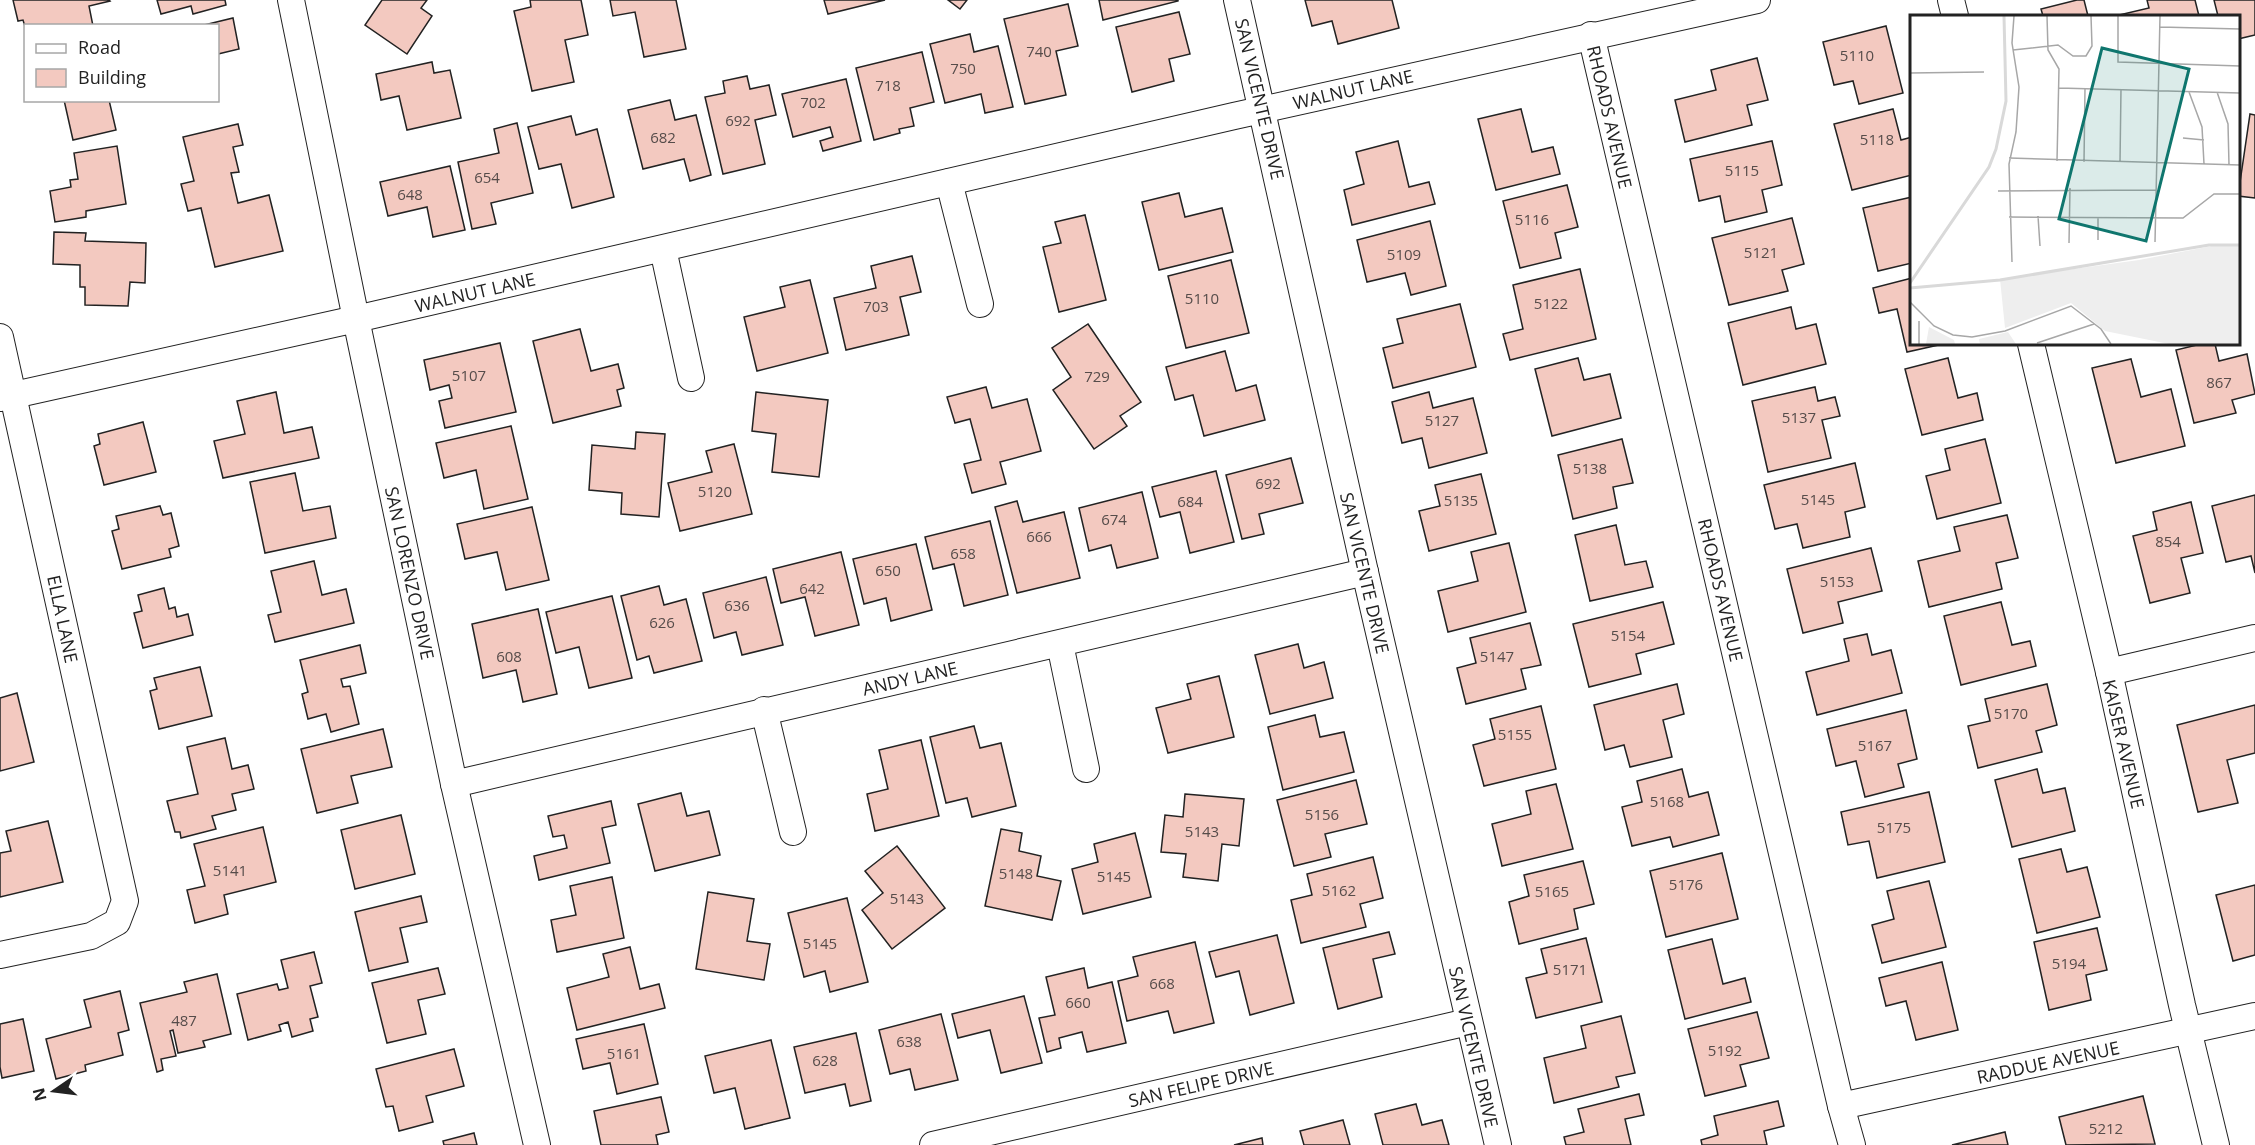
<svg xmlns="http://www.w3.org/2000/svg" width="2255" height="1145" viewBox="0 0 2255 1145" font-family="'Open Sans',sans-serif">
<rect width="100%" height="100%" fill="#fff"/>
<g fill="#f3c9c0" stroke="#222" stroke-width="1.5">
<polygon points="13,0 109,0 110,1 89,6 93,26 26,26 26,30 23,20 18,21"/>
<polygon points="157,0 225,0 226,5 193,14 191,6 161,14"/>
<polygon points="382,0 427,0 421,8 432,16 407,54 365,25"/>
<polygon points="530,0 581,0 588,35 565,40 574,82 532,91 514,11 531,7"/>
<polygon points="610,0 676,0 686,49 644,57 635,12 613,16"/>
<polygon points="824,0 885,0 828,14"/>
<polygon points="948,0 967,0 960,9"/>
<polygon points="1099,0 1178,0 1178,1 1103,20"/>
<polygon points="1305,0 1392,0 1399,28 1338,44 1332,21 1312,26"/>
<polygon points="2077,0 2084,0 2088,16 2043,16 2041,9"/>
<polygon points="2147,0 2195,0 2199,16 2115,16 2149,8"/>
<polygon points="2214,0 2255,0 2255,35 2238,39 2238,16 2218,16"/>
<polygon points="1068,4 1078,46 1056,51 1066,95 1025,104 1004,19"/>
<polygon points="1179,12 1190,54 1169,59 1174,81 1132,92 1116,27"/>
<polygon points="233,18 239,49 218,54 218,26 200,26"/>
<polygon points="1886,26 1903,93 1859,104 1853,81 1834,85 1823,42"/>
<polygon points="970,34 974,52 998,46 1013,107 985,113 981,94 945,103 930,44"/>
<polygon points="922,52 934,102 910,108 914,126 899,129 900,133 874,140 856,68"/>
<polygon points="1757,58 1768,100 1747,105 1752,125 1685,142 1675,100 1716,90 1711,70"/>
<polygon points="432,62 434,73 450,70 461,118 407,130 399,96 381,100 376,74"/>
<polygon points="747,76 750,89 769,85 776,115 755,120 765,164 723,174 705,97 725,93 723,81"/>
<polygon points="846,79 861,141 823,151 820,141 833,137 830,127 793,137 782,94"/>
<polygon points="64,100 109,100 116,130 73,140"/>
<polygon points="670,100 675,120 696,115 711,175 690,181 684,159 643,169 628,110"/>
<polygon points="1521,109 1532,152 1553,147 1560,174 1496,190 1478,119"/>
<polygon points="1893,109 1901,140 1912,137 1912,175 1852,190 1834,124"/>
<polygon points="2250,114 2255,115 2255,198 2238,196"/>
<polygon points="571,116 576,135 597,129 614,197 572,208 561,164 539,169 528,127"/>
<polygon points="517,123 533,193 491,203 496,224 472,229 458,162 499,153 494,129"/>
<polygon points="238,124 243,145 233,147 239,172 231,173 238,203 269,195 283,251 215,267 201,208 188,211 181,184 194,181 183,137"/>
<polygon points="1398,141 1409,187 1429,182 1435,204 1352,225 1344,190 1364,184 1356,152"/>
<polygon points="1772,141 1782,185 1762,190 1767,212 1725,222 1720,196 1699,201 1690,159"/>
<polygon points="117,146 126,204 86,211 86,217 55,222 50,191 71,187 70,180 78,179 74,153"/>
<polygon points="450,166 465,230 433,237 427,207 388,216 380,182"/>
<polygon points="1567,185 1578,227 1555,233 1561,258 1520,268 1503,201"/>
<polygon points="1179,193 1185,217 1222,208 1233,252 1159,270 1142,202"/>
<polygon points="1912,197 1912,263 1878,271 1863,208"/>
<polygon points="1085,215 1106,300 1059,312 1043,247 1061,243 1055,222"/>
<polygon points="1792,218 1804,264 1782,270 1788,291 1729,305 1712,238"/>
<polygon points="1430,221 1446,286 1411,295 1405,273 1367,282 1357,240"/>
<polygon points="54,232 86,233 85,241 146,243 145,283 130,282 128,306 85,305 85,287 80,287 80,265 53,264"/>
<polygon points="912,256 921,292 900,297 909,335 846,350 834,298 876,288 871,266"/>
<polygon points="1231,260 1249,333 1186,348 1168,276"/>
<polygon points="1580,269 1596,339 1510,360 1503,334 1523,329 1513,285"/>
<polygon points="1912,278 1912,344 1943,344 1907,352 1897,309 1879,313 1873,288"/>
<polygon points="810,280 828,353 757,371 744,317 785,307 780,287"/>
<polygon points="1460,304 1476,367 1393,388 1383,348 1403,343 1397,319"/>
<polygon points="1791,307 1796,329 1816,324 1826,364 1743,385 1728,323"/>
<polygon points="1088,324 1141,402 1120,416 1127,426 1094,449 1053,390 1071,377 1052,348"/>
<polygon points="580,329 591,371 618,364 624,388 617,390 621,406 553,423 533,341"/>
<polygon points="500,343 516,412 445,428 439,401 452,398 449,385 430,390 424,360"/>
<polygon points="2201,344 2215,344 2219,361 2247,354 2255,394 2232,400 2236,413 2194,423 2176,350"/>
<polygon points="1225,351 1236,391 1256,385 1265,420 1204,436 1193,395 1175,400 1166,367"/>
<polygon points="1578,358 1584,380 1610,374 1621,418 1552,436 1535,369"/>
<polygon points="1948,358 1958,398 1977,393 1983,420 1922,435 1905,369"/>
<polygon points="2131,359 2141,397 2171,389 2185,446 2116,463 2092,368"/>
<polygon points="986,387 992,408 1027,399 1041,451 1000,462 1006,484 972,493 964,464 981,460 970,419 955,423 947,397"/>
<polygon points="1815,387 1818,401 1835,397 1840,416 1822,420 1831,458 1768,472 1752,401"/>
<polygon points="276,392 284,433 312,427 319,458 223,478 214,441 245,434 237,401"/>
<polygon points="756,392 828,400 819,477 772,472 776,434 752,431"/>
<polygon points="1429,392 1433,408 1473,398 1487,453 1429,468 1422,438 1402,443 1392,402"/>
<polygon points="143,422 156,472 104,485 94,446 100,444 98,434"/>
<polygon points="511,426 528,499 484,509 476,470 444,478 436,443"/>
<polygon points="636,432 665,434 659,517 621,514 622,493 589,490 592,445 635,449"/>
<polygon points="1622,439 1633,483 1613,487 1617,508 1573,519 1558,455"/>
<polygon points="1985,439 2001,503 1937,519 1926,476 1950,470 1945,449"/>
<polygon points="734,444 752,514 680,531 668,483 712,472 706,451"/>
<polygon points="1291,458 1303,503 1259,514 1264,534 1242,539 1226,475"/>
<polygon points="1855,463 1865,507 1845,512 1850,537 1803,548 1797,524 1775,529 1764,485"/>
<polygon points="1216,471 1234,542 1190,553 1180,512 1160,517 1152,487"/>
<polygon points="295,473 303,511 330,506 336,538 265,553 250,482"/>
<polygon points="1481,474 1496,534 1429,551 1419,511 1440,506 1435,485"/>
<polygon points="1142,492 1158,558 1117,568 1111,545 1089,551 1079,508"/>
<polygon points="2255,495 2255,573 2251,556 2226,562 2212,506"/>
<polygon points="1017,501 1023,522 1064,512 1080,578 1017,593 995,507"/>
<polygon points="2191,502 2203,553 2181,558 2190,593 2150,603 2133,536 2157,530 2153,512"/>
<polygon points="160,506 163,515 171,513 179,546 169,549 171,557 122,569 112,531 119,529 116,516"/>
<polygon points="532,507 549,580 506,590 497,552 465,559 457,524"/>
<polygon points="2007,515 2018,558 1996,563 2002,589 1929,607 1918,561 1960,551 1954,527"/>
<polygon points="990,521 1008,595 964,606 954,564 933,569 925,537"/>
<polygon points="1616,525 1625,565 1646,561 1653,587 1590,601 1575,535"/>
<polygon points="1509,543 1526,612 1448,632 1438,591 1478,581 1471,552"/>
<polygon points="916,544 932,610 891,621 886,598 864,604 853,559"/>
<polygon points="1871,548 1882,591 1838,602 1843,623 1803,633 1787,569"/>
<polygon points="841,552 859,625 815,636 805,597 781,603 773,569"/>
<polygon points="314,561 322,595 346,589 354,623 275,642 268,615 281,612 271,571"/>
<polygon points="766,577 783,645 742,655 736,632 714,638 703,593"/>
<polygon points="659,586 664,605 686,599 702,661 654,673 649,656 637,660 621,596"/>
<polygon points="164,588 169,609 175,607 177,617 188,614 193,635 143,648 134,613 142,611 138,595"/>
<polygon points="612,596 632,678 589,688 579,647 556,653 546,612"/>
<polygon points="1663,602 1674,644 1636,654 1641,674 1589,687 1573,624"/>
<polygon points="2001,602 2012,645 2030,641 2036,666 1961,685 1944,616"/>
<polygon points="538,609 557,694 523,702 516,670 483,678 472,624"/>
<polygon points="1530,623 1541,665 1521,669 1526,689 1466,704 1457,668 1476,663 1470,638"/>
<polygon points="1867,634 1872,655 1891,650 1902,693 1817,715 1806,672 1849,661 1844,639"/>
<polygon points="1298,644 1304,668 1324,662 1333,698 1270,714 1255,655"/>
<polygon points="360,645 366,673 341,679 343,687 350,686 359,724 331,732 326,714 308,719 302,694 308,692 300,660"/>
<polygon points="200,667 212,716 159,729 150,691 157,689 154,678"/>
<polygon points="1219,676 1234,737 1168,753 1156,708 1191,699 1187,684"/>
<polygon points="1677,684 1684,714 1663,720 1672,757 1630,767 1624,745 1605,750 1594,705"/>
<polygon points="2047,684 2057,725 2036,731 2042,752 1978,768 1968,726 1990,721 1985,699"/>
<polygon points="17,693 34,762 0,771 0,698"/>
<polygon points="2255,705 2255,753 2227,760 2238,803 2198,812 2177,725"/>
<polygon points="1541,706 1556,769 1484,786 1473,745 1495,739 1490,719"/>
<polygon points="1906,710 1917,759 1898,764 1904,787 1865,797 1856,761 1836,766 1827,729"/>
<polygon points="1315,715 1320,737 1344,732 1354,772 1283,790 1268,727"/>
<polygon points="974,726 980,748 1001,743 1016,806 972,817 967,798 946,803 930,737"/>
<polygon points="383,729 392,767 351,776 358,803 317,813 301,749"/>
<polygon points="225,738 232,769 248,765 254,789 232,794 236,810 212,816 216,829 181,838 180,832 175,832 167,801 198,794 187,747"/>
<polygon points="921,740 939,816 875,831 867,794 888,789 879,750"/>
<polygon points="1682,769 1689,797 1708,792 1719,835 1673,847 1670,837 1632,846 1622,807 1642,802 1637,781"/>
<polygon points="2037,769 2043,793 2065,788 2075,831 2012,847 1995,780"/>
<polygon points="1356,780 1367,824 1325,834 1331,857 1294,866 1277,800"/>
<polygon points="1556,784 1573,849 1502,866 1492,824 1531,814 1526,791"/>
<polygon points="1929,792 1945,862 1877,878 1869,841 1848,845 1841,812"/>
<polygon points="681,793 687,816 709,811 720,855 655,871 638,804"/>
<polygon points="1185,794 1244,799 1239,846 1222,844 1218,881 1183,877 1186,854 1161,852 1165,815 1183,817"/>
<polygon points="611,801 616,825 602,828 610,863 539,880 534,856 567,848 564,835 553,837 548,816"/>
<polygon points="401,815 415,874 355,889 341,830"/>
<polygon points="48,821 63,882 0,897 0,853 11,851 6,831"/>
<polygon points="263,827 276,882 224,895 228,914 195,923 187,890 205,886 194,844"/>
<polygon points="1001,829 1022,833 1019,851 1041,856 1037,876 1061,881 1052,920 985,906"/>
<polygon points="1135,833 1151,897 1083,914 1072,869 1098,862 1094,844"/>
<polygon points="897,846 945,908 892,949 862,910 883,893 865,871"/>
<polygon points="2061,849 2067,872 2087,867 2100,917 2037,933 2019,859"/>
<polygon points="1722,853 1738,919 1666,937 1650,871"/>
<polygon points="1373,857 1383,898 1360,904 1366,927 1301,943 1291,900 1312,895 1307,874"/>
<polygon points="1583,861 1594,904 1574,909 1578,929 1519,944 1509,902 1529,896 1524,875"/>
<polygon points="612,877 624,938 557,952 551,920 576,915 570,886"/>
<polygon points="1929,881 1946,947 1882,963 1872,925 1894,919 1887,891"/>
<polygon points="2255,885 2255,955 2233,961 2216,895"/>
<polygon points="708,892 754,899 747,941 770,944 764,980 696,969"/>
<polygon points="421,896 427,922 400,928 408,962 369,971 355,912"/>
<polygon points="847,898 868,982 830,992 825,971 804,977 788,913"/>
<polygon points="2097,928 2107,970 2086,975 2091,1000 2049,1010 2034,942"/>
<polygon points="1389,932 1395,954 1373,959 1382,997 1338,1009 1323,948"/>
<polygon points="1277,935 1294,1003 1250,1015 1239,971 1216,977 1209,952"/>
<polygon points="1586,938 1602,1002 1536,1018 1526,978 1547,973 1541,949"/>
<polygon points="1712,939 1723,984 1745,978 1751,1002 1685,1019 1668,950"/>
<polygon points="1195,942 1214,1023 1174,1033 1168,1011 1127,1021 1118,981 1138,976 1133,957"/>
<polygon points="630,947 640,989 659,984 665,1008 577,1030 567,988 609,977 603,954"/>
<polygon points="314,952 322,983 310,986 318,1017 310,1019 313,1031 292,1037 288,1022 279,1025 281,1031 248,1040 237,994 277,984 279,990 288,988 281,960"/>
<polygon points="1942,962 1958,1030 1916,1040 1906,1001 1886,1006 1879,978"/>
<polygon points="438,968 445,994 418,1000 426,1034 387,1043 372,983"/>
<polygon points="1084,968 1088,988 1112,982 1126,1043 1087,1052 1082,1032 1059,1038 1061,1048 1047,1052 1039,1018 1055,1015 1046,977"/>
<polygon points="217,974 231,1034 203,1041 205,1047 178,1053 173,1030 170,1031 176,1056 161,1059 163,1070 157,1072 140,1003 187,992 184,982"/>
<polygon points="120,991 129,1030 118,1033 123,1055 85,1065 86,1071 56,1079 46,1039 91,1027 84,1000"/>
<polygon points="1024,996 1042,1063 1001,1073 990,1030 958,1038 952,1014"/>
<polygon points="1757,1012 1769,1058 1740,1065 1746,1086 1705,1096 1688,1029"/>
<polygon points="941,1014 958,1080 915,1090 910,1069 890,1074 879,1030"/>
<polygon points="1621,1016 1635,1073 1616,1077 1619,1087 1554,1103 1544,1058 1586,1048 1581,1026"/>
<polygon points="23,1019 34,1071 2,1078 0,1067 0,1024"/>
<polygon points="644,1024 658,1084 617,1094 610,1063 583,1069 576,1039"/>
<polygon points="856,1033 871,1101 850,1106 845,1084 805,1093 794,1047"/>
<polygon points="771,1040 790,1118 745,1129 735,1088 714,1093 705,1056"/>
<polygon points="454,1049 464,1086 426,1096 433,1122 399,1131 393,1106 386,1107 376,1069"/>
<polygon points="1639,1094 1644,1115 1625,1119 1631,1145 1566,1145 1564,1137 1584,1132 1578,1109"/>
<polygon points="2143,1096 2155,1144 2066,1145 2059,1117"/>
<polygon points="661,1097 669,1132 656,1135 658,1145 601,1145 594,1111"/>
<polygon points="1778,1101 1784,1126 1764,1131 1767,1145 1702,1145 1701,1140 1718,1135 1714,1116"/>
<polygon points="1416,1104 1422,1125 1442,1120 1449,1145 1383,1145 1375,1114"/>
<polygon points="1343,1120 1350,1145 1304,1145 1300,1131"/>
<polygon points="2005,1132 2008,1145 1952,1145"/>
<polygon points="474,1133 477,1145 444,1145 443,1141"/>
<polygon points="1262,1138 1263,1145 1234,1145"/>
</g>
<g fill="none" stroke-linecap="round" stroke-linejoin="round">
<g stroke="#222" stroke-width="28">
<g id="street">
<polyline points="291,0 356,319 454,784 537,1145"/>
<polyline points="1237,0 1365,572 1498,1145"/>
<polyline points="1951,0 1955,16"/>
<polyline points="1591,35 1841,1106 1852,1145"/>
<polyline points="949,182 980,304"/>
<polyline points="663,249 691,378"/>
<polyline points="0,337 125,901 117,922 91,936 0,955"/>
<polyline points="2031,344 2109,672 2182,1005 2216,1145"/>
<polyline points="0,398 356,319 1234,116 1757,0"/>
<polyline points="1060,644 1086,769"/>
<polyline points="2109,672 2255,638"/>
<polyline points="764,710 793,832"/>
<path d="M454 784C757 712 1061 643 1365 572"/>
<polyline points="1841,1106 2255,1016"/>
<polyline points="933,1145 1468,1022"/>
</g>
</g>
<use href="#street" stroke="#fff" stroke-width="26"/>
</g>
<g text-anchor="middle" dominant-baseline="central" stroke-width="4.5" stroke-linejoin="round" paint-order="stroke">
<g font-size="15" fill="#564c4a">
<text x="1039" y="51">740</text>
<text x="1857" y="55">5110</text>
<text x="963" y="68">750</text>
<text x="888" y="85">718</text>
<text x="813" y="102">702</text>
<text x="738" y="120">692</text>
<text x="663" y="137">682</text>
<text x="1877" y="139">5118</text>
<text x="1742" y="170">5115</text>
<text x="487" y="177">654</text>
<text x="410" y="194">648</text>
<text x="1532" y="219">5116</text>
<text x="1761" y="252">5121</text>
<text x="1404" y="254">5109</text>
<text x="1202" y="298">5110</text>
<text x="1551" y="303">5122</text>
<text x="876" y="306">703</text>
<text x="469" y="375">5107</text>
<text x="1097" y="376">729</text>
<text x="2219" y="382">867</text>
<text x="1799" y="417">5137</text>
<text x="1442" y="420">5127</text>
<text x="1590" y="468">5138</text>
<text x="1268" y="483">692</text>
<text x="715" y="491">5120</text>
<text x="1818" y="499">5145</text>
<text x="1461" y="500">5135</text>
<text x="1190" y="501">684</text>
<text x="1114" y="519">674</text>
<text x="1039" y="536">666</text>
<text x="2168" y="541">854</text>
<text x="963" y="553">658</text>
<text x="888" y="570">650</text>
<text x="1837" y="581">5153</text>
<text x="812" y="588">642</text>
<text x="737" y="605">636</text>
<text x="662" y="622">626</text>
<text x="1628" y="635">5154</text>
<text x="509" y="656">608</text>
<text x="1497" y="656">5147</text>
<text x="2011" y="713">5170</text>
<text x="1515" y="734">5155</text>
<text x="1875" y="745">5167</text>
<text x="1667" y="801">5168</text>
<text x="1322" y="814">5156</text>
<text x="1894" y="827">5175</text>
<text x="1202" y="831">5143</text>
<text x="230" y="870">5141</text>
<text x="1016" y="873">5148</text>
<text x="1114" y="876">5145</text>
<text x="1686" y="884">5176</text>
<text x="1339" y="890">5162</text>
<text x="1552" y="891">5165</text>
<text x="907" y="898">5143</text>
<text x="820" y="943">5145</text>
<text x="2069" y="963">5194</text>
<text x="1570" y="969">5171</text>
<text x="1162" y="983">668</text>
<text x="1078" y="1002">660</text>
<text x="184" y="1020">487</text>
<text x="909" y="1041">638</text>
<text x="1725" y="1050">5192</text>
<text x="624" y="1053">5161</text>
<text x="825" y="1060">628</text>
<text x="2106" y="1128">5212</text>
</g>
<g font-size="18" fill="#222" stroke="#fff">
<text transform="translate(1353 89) rotate(-13)">WALNUT LANE</text>
<text transform="translate(1260 99) rotate(77)">SAN VICENTE DRIVE</text>
<text transform="translate(1610 117) rotate(77)">RHOADS AVENUE</text>
<text transform="translate(475 292) rotate(-13)">WALNUT LANE</text>
<text transform="translate(410 573) rotate(78)">SAN LORENZO DRIVE</text>
<text transform="translate(1365 573) rotate(77)">SAN VICENTE DRIVE</text>
<text transform="translate(1721 590) rotate(77)">RHOADS AVENUE</text>
<text transform="translate(63 619) rotate(78)">ELLA LANE</text>
<text transform="translate(910 678) rotate(-13)">ANDY LANE</text>
<text transform="translate(2124 744) rotate(77)">KAISER AVENUE</text>
<text transform="translate(1474 1047) rotate(77)">SAN VICENTE DRIVE</text>
<text transform="translate(2048 1062) rotate(-12)">RADDUE AVENUE</text>
<text transform="translate(1201 1084) rotate(-13)">SAN FELIPE DRIVE</text>
</g>
</g>
<g transform="translate(1910 15)">
<rect width="330" height="330" fill="#fff"/>
<path d="M302 231H330V329H259L195 316 161 288 95 313 90 264 229 245ZM19 312 44 325 45 329H16ZM98 317 106 329H70L69 324Z" fill="#eee"/>
<path fill="none" stroke="#d9d9d9" stroke-width="3" d="M0 268 79 152 86 134 96 86 94 1M0 273 90 265 299 230H330"/>
<path fill="none" stroke="#a7a7a7" stroke-width="1.5" d="M137 1 138 35 149 54 147 146M208 1V47L330 51M250 12 330 14M103 35 148 30 163 41H176L182 31 181 1M0 58 74 57M149 73 330 78M279 77 292 112 294 149M307 77 318 109 319 150M273 123 294 125M99 143 330 150M174 147 175 73M210 147 211 74M88 176 246 175M128 201 130 231M99 202 273 203 304 179H330M188 225V202M245 227 250 1M159 228 160 173M102 247 99 149 106 117 109 72 102 28 104 1M0 287 24 311 43 320 62 322 95 316 161 291 191 314 201 329M9 306V329M127 328 184 309"/>
<path fill="#0f766e" fill-opacity="0.15" stroke="#0f766e" stroke-width="3" d="M192 33 279 54 236 226 149 204Z"/>
<rect width="330" height="330" fill="none" stroke="#222" stroke-width="3"/>
</g>
<rect x="24" y="24" width="195" height="78" fill="#ffffff" stroke="#a7a7a7" stroke-width="1.5"/>
<rect x="36" y="44" width="30" height="9" fill="#ffffff" stroke="#a7a7a7" stroke-width="1.5"/>
<text x="78" y="54" font-size="18" fill="#222222">Road</text>
<rect x="36" y="69" width="30" height="18" fill="#f3c9c0" stroke="#a7a7a7" stroke-width="1.5"/>
<text x="78" y="84" font-size="18" fill="#222222">Building</text>
<g transform="translate(54 1091) rotate(256)" stroke="#ffffff" stroke-width="4.5" paint-order="stroke">
<path d="M0-4.5L10 22L0 15L-10 22Z" fill="#222222"/>
<text y="-9" font-size="16" font-weight="bold" text-anchor="middle" fill="#222222">N</text>
</g>
</svg>
